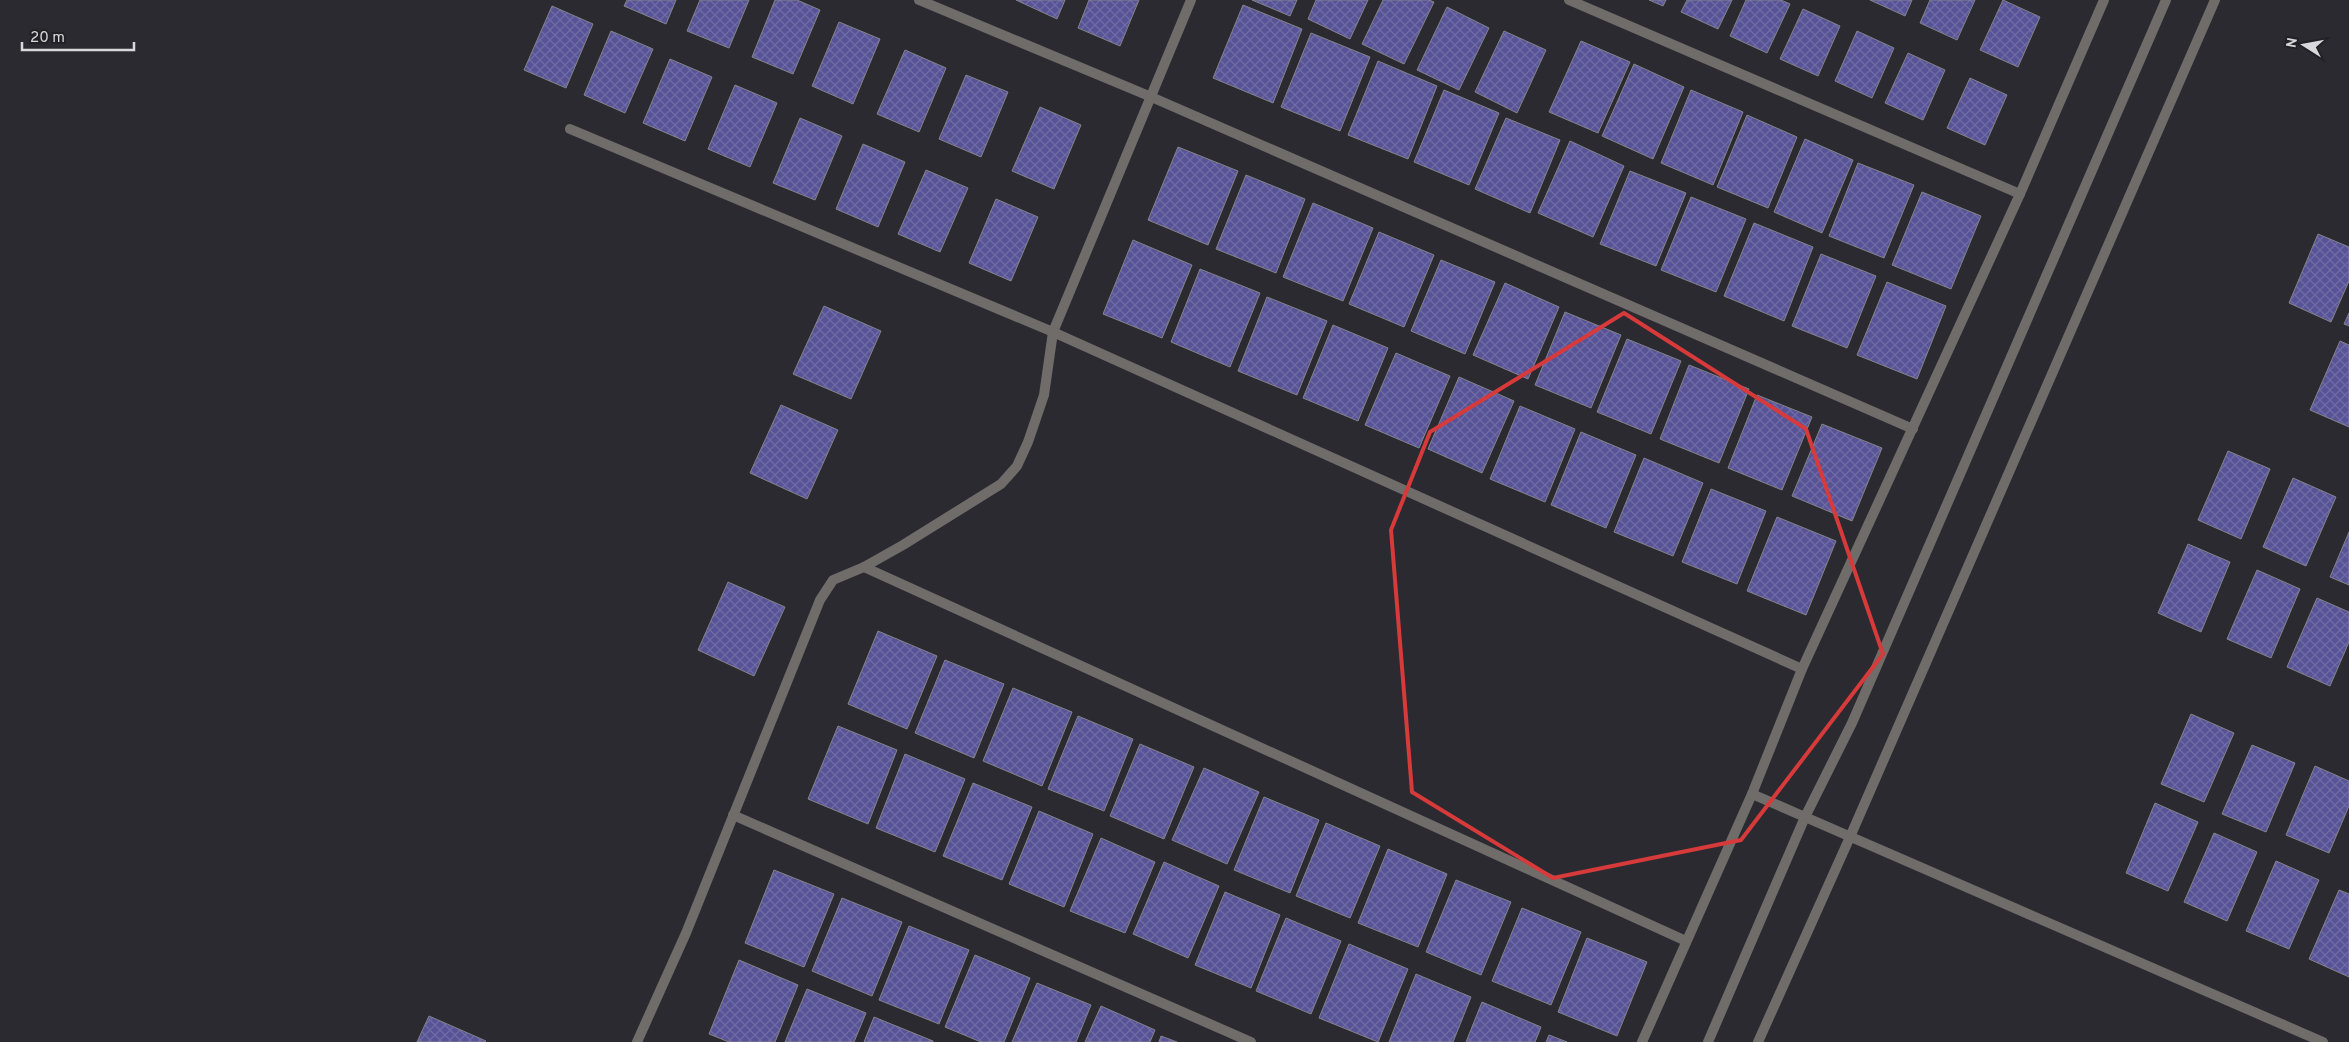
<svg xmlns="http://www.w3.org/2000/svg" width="2349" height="1042" viewBox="0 0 2349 1042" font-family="Overpass,sans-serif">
<defs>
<pattern id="building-cross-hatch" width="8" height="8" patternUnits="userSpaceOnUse" patternTransform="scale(1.25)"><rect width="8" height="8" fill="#585397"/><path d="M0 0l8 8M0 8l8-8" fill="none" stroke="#6f6ba5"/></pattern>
</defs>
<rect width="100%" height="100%" fill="#2a2a30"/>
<g fill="url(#building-cross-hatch)" stroke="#838389">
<polygon points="627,0 676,0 666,24 624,6"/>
<polygon points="700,0 749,0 729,48 687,31"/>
<polygon points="775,0 797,0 820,10 793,74 752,57"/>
<polygon points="1016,0 1065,0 1057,19"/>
<polygon points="1089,0 1139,0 1120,46 1078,28"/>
<polygon points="1252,0 1297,0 1290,16"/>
<polygon points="1316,0 1368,0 1350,39 1308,19"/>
<polygon points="1383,0 1429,0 1434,2 1404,64 1362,44"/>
<polygon points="1649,0 1666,0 1663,6"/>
<polygon points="1687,0 1732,0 1718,29 1681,12"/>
<polygon points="1746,0 1781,0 1790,4 1767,53 1730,36"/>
<polygon points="1870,0 1912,0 1905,16"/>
<polygon points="1930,0 1975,0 1957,40 1920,23"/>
<polygon points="2003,0 2040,17 2018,67 1980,50"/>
<polygon points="1243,5 1302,29 1273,103 1213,78"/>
<polygon points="552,6 593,24 566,88 524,70"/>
<polygon points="1447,7 1489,28 1459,90 1417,70"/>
<polygon points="1803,9 1840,26 1818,76 1780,59"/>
<polygon points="839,22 880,39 853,104 812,86"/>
<polygon points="611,31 653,49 625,113 584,95"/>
<polygon points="1504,31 1546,50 1517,113 1475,92"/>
<polygon points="1857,31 1894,48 1872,98 1835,81"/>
<polygon points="1311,33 1370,57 1340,131 1281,107"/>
<polygon points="1581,41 1630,62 1598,133 1549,112"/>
<polygon points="905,50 946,68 919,132 877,114"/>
<polygon points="1908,53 1945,70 1923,120 1885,103"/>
<polygon points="670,59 712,77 685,141 643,123"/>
<polygon points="1378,61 1437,86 1408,159 1348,135"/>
<polygon points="1634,64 1684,87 1653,159 1602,136"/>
<polygon points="966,75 1008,92 981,157 939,139"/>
<polygon points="1970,78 2007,95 1985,145 1947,128"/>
<polygon points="735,85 777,103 750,167 708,149"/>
<polygon points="1444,90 1499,113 1469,185 1414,162"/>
<polygon points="1691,90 1743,112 1713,185 1661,163"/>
<polygon points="1040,107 1081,125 1054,189 1012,171"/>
<polygon points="1747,115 1797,137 1768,208 1717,187"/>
<polygon points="800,118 842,136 815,200 773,183"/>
<polygon points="1506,118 1560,140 1530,213 1475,189"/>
<polygon points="1805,139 1853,160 1822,233 1774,212"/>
<polygon points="1570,141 1624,166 1593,237 1538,213"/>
<polygon points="863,144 905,162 878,227 836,209"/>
<polygon points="1178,147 1238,171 1208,245 1148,220"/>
<polygon points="1858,163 1914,185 1884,258 1829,236"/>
<polygon points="926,170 968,188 940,252 898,234"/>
<polygon points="1630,171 1686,193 1656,266 1600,244"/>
<polygon points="1246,175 1305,199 1276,273 1216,249"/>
<polygon points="1922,192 1981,216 1951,289 1892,265"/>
<polygon points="1691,197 1746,219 1716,292 1661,270"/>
<polygon points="996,199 1038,217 1011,281 969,263"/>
<polygon points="1313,203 1373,228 1343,301 1283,277"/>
<polygon points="1754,223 1813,247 1784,321 1724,296"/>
<polygon points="1379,232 1434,255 1404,327 1349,304"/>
<polygon points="2318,234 2349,247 2349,281 2331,322 2289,303"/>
<polygon points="1133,240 1192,265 1162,338 1103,314"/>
<polygon points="1821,254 1876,276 1847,348 1792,326"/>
<polygon points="1441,260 1495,282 1465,354 1411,331"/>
<polygon points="1200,269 1260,293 1230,367 1171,342"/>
<polygon points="1887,282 1946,306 1917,379 1857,355"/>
<polygon points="1505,283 1559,307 1528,379 1473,355"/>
<polygon points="1267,297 1327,321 1297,395 1238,371"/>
<polygon points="824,306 881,331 851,399 793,374"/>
<polygon points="1565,312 1621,335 1591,408 1535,385"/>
<polygon points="2349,313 2349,326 2344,324"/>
<polygon points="1333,325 1388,348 1358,421 1303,398"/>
<polygon points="1627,339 1681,361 1651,434 1597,412"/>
<polygon points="2340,341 2349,345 2349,427 2310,410"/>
<polygon points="1396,353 1450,376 1419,448 1365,425"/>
<polygon points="1689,365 1749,389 1719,463 1660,439"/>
<polygon points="1459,377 1514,401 1482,473 1428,449"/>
<polygon points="1757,395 1812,417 1782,490 1728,468"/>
<polygon points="781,405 838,430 807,499 750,473"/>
<polygon points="1520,406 1575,429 1545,502 1490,479"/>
<polygon points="1822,424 1882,448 1852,521 1792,496"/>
<polygon points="1581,432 1636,455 1606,528 1551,505"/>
<polygon points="2228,451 2270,469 2241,539 2198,520"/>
<polygon points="1644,458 1703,483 1673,556 1614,532"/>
<polygon points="2293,478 2336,497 2306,566 2263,547"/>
<polygon points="1711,489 1766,511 1737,584 1682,562"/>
<polygon points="1777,517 1836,541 1806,615 1747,591"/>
<polygon points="2349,532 2349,585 2330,577"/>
<polygon points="2188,544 2230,562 2201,632 2158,613"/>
<polygon points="2257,570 2300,589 2271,658 2227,639"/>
<polygon points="728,582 785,607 754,676 698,650"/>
<polygon points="2317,598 2349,612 2349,642 2330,686 2287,667"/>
<polygon points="878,631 937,656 907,729 848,704"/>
<polygon points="945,660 1004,684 974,758 915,733"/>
<polygon points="1013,688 1072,712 1042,786 983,761"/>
<polygon points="2191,714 2234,733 2204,802 2161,784"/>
<polygon points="1078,716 1133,739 1104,811 1048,789"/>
<polygon points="838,726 897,750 868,824 808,799"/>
<polygon points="1140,744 1194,767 1164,839 1110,816"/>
<polygon points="2252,745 2295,763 2266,832 2222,814"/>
<polygon points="905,754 965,779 935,852 876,828"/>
<polygon points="2315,766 2349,781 2349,806 2329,853 2286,835"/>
<polygon points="1204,768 1259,792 1227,864 1172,840"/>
<polygon points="973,783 1032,807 1002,880 943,856"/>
<polygon points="1264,797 1319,820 1290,893 1234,870"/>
<polygon points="2155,803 2198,822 2168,891 2126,873"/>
<polygon points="1039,811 1093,834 1064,907 1009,884"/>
<polygon points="1326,823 1380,846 1350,918 1296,896"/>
<polygon points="2214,833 2257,852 2227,921 2184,902"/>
<polygon points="1101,838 1155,862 1125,933 1070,911"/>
<polygon points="1388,849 1447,874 1418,947 1358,923"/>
<polygon points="2276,861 2319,880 2289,949 2246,931"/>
<polygon points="1164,862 1219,886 1188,958 1133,934"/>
<polygon points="774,870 834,894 804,967 745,943"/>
<polygon points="1456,880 1511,902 1481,975 1426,952"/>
<polygon points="2339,890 2349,894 2349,977 2309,959"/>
<polygon points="1225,892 1280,915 1251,988 1195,965"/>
<polygon points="842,898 902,922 872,996 812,971"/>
<polygon points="1522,908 1581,932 1551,1005 1492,981"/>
<polygon points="1286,918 1341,941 1311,1014 1256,991"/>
<polygon points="909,926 969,950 939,1024 879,1000"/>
<polygon points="1587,938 1647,962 1617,1036 1558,1012"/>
<polygon points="1349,944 1408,969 1378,1042 1319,1018"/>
<polygon points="975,955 1030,978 1004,1042 981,1042 945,1027"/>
<polygon points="739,960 798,985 775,1042 729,1042 709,1034"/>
<polygon points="1416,974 1471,997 1453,1042 1389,1042"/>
<polygon points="1037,983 1091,1005 1076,1042 1012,1042"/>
<polygon points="807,989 866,1013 854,1042 785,1042"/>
<polygon points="1482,1002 1541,1027 1535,1042 1466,1042"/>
<polygon points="1101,1006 1155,1030 1150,1042 1085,1042"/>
<polygon points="429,1016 486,1041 485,1042 417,1042"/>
<polygon points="874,1017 933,1041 933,1042 864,1042"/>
<polygon points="1549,1035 1567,1042 1546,1042"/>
<polygon points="1161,1036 1177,1042 1159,1042"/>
</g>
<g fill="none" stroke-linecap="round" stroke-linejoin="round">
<g stroke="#6f6c6a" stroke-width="10">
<polyline points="919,0 1149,96 1913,429"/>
<polyline points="1569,0 2020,194"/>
<polyline points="570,129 1053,332 1191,0"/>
<polyline points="864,567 1686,941"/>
<polyline points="733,815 1251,1042"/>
<polyline points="1805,817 2323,1042"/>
<polyline points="637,1042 686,933 820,600 833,580 864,567 903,545 1001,484 1017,466 1028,442 1044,395 1053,332 1802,669"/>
<polyline points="1642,1042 1752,794 1802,669 2020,194 2104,0"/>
<polyline points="1708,1042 1805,817 1852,723 2166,0"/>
<polyline points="1758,1042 1850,837 2215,0"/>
</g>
<polyline stroke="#6f6c6a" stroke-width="10" points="1752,794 1805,817"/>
</g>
<path fill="none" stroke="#d63a3a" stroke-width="4" stroke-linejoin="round" d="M1624 313 1806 429 1883 654 1741 840 1553 878 1412 792 1391 530 1430 432Z"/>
<g transform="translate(2304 45) rotate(281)" stroke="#212126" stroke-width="4" paint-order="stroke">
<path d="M0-4L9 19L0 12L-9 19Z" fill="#d9d9dc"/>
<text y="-8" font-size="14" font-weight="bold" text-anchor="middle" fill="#d9d9dc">N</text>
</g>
<path d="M22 42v8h112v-8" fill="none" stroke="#d9d9dc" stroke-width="2.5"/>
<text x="30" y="42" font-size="15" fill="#d9d9dc" stroke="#212126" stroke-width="4" paint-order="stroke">20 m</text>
</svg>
